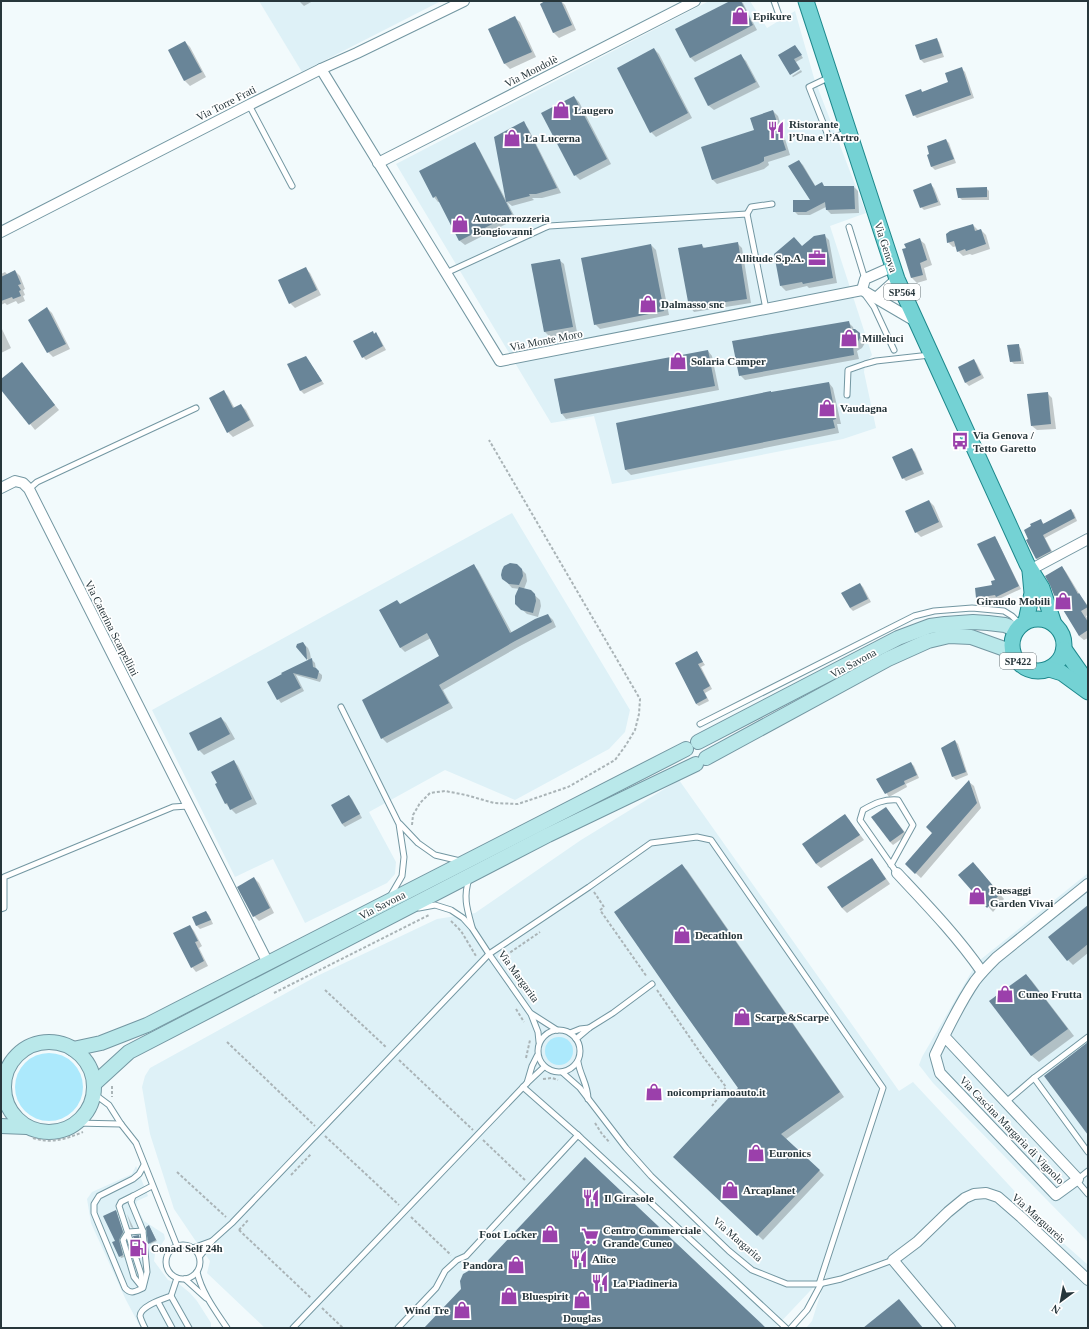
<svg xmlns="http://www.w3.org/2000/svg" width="1089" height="1329" viewBox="0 0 1089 1329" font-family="Georgia,serif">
<rect width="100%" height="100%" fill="#f2fafc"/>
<g fill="#def1f7">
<polygon points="259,1 441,1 302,72"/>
<polygon points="709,1 750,1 767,28 795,11 814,78 866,213 830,226 872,355 865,364 864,372 876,428 843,439 612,484 594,416 551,423 396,164"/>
<polygon points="512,513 630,710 625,732 609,749 515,800 445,770 369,812 396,862 395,874 387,883 305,923 273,859 235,877 152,710"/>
<polygon points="679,780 899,1091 913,1082 1061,1241 1088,1265 1088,1328 806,1328 812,1321 827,1273 775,1328 265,1328 207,1273 210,1261 195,1240 174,1209 150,1134 142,1087 145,1076 150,1068 317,976 437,919 475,913 581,840"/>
<polygon points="1088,873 1088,1242 933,1083 919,1065 922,1057 972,971 980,960"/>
<polygon points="136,1166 148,1196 137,1201 136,1206 144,1221 164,1234 165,1239 155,1254 154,1261 168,1280 179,1284 190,1293 197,1301 211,1323 211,1328 141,1328 126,1300 91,1223 87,1199 92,1192 132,1174"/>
</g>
<g fill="#ace9fc">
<circle cx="559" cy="1051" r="14"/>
<circle cx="49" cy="1087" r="34"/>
</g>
<g fill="#0003">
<polygon points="299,1 313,1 304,6"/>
<polygon points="550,1 561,1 565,5 576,30 559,38 554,33 541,4"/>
<polygon points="732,1 741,1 743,3 757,30 695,62 690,57"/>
<polygon points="515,18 520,22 536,57 510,69 505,64 489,29"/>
<polygon points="936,39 939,42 944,57 924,63 921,60 917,46"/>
<polygon points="185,42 190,47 206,77 190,86 185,81 169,51"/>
<polygon points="795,46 803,58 796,62 800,68 790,74"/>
<polygon points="654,49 659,54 692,118 656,137 651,132"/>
<polygon points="741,56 746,61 760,87 714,110 709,106 696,79"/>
<polygon points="962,69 965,72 974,98 917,118 914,115 921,91 923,92 949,83"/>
<polygon points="801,70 802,72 793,77 792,76"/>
<polygon points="574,97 579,102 611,164 580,180 575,175"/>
<polygon points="773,111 778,116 790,155 768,162 769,165 764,169 717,184 712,179"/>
<polygon points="523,123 528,128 561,193 542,198 532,198 534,200 512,206 507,202 516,219 465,245 460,241 440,202 438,202 434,197 474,144 479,149 506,200"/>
<polygon points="946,140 949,143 956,163 935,170 932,167 928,155"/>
<polygon points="799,161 803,165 816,187 854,187 858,191 859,213 831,214 827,210 826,207 810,215 798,215 794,211 812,201"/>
<polygon points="931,185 934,188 941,205 924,210 921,207"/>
<polygon points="986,188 989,191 989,200 962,200 959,197"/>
<polygon points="973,225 978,230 981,230 986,235 990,249 972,255 970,254 963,256 958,251 957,246 953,247 948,242"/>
<polygon points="824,235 829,240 837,283 809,288 807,286 786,291 781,286 802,247"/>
<polygon points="920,240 925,244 932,265 924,268 927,280 917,283 912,278 904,250"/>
<polygon points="737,243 742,248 751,303 694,312 690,307 701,245 705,248"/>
<polygon points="651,245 656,250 669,315 600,329 595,324"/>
<polygon points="559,260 564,264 577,332 550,337 545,332 532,265"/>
<polygon points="305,268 310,273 321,295 295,308 290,303"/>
<polygon points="15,271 20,276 25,289 23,290 25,295 23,296 25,301 18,304 16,301 7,305 5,303 1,305 1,274 5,272 8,275"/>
<polygon points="47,308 52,313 70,349 53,357 48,352"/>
<polygon points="848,322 853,327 854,330 864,339 865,343 862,348 857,351 859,359 745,380 740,375"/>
<polygon points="1,327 11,348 1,353"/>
<polygon points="372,332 379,337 386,350 366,360 363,357"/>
<polygon points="1018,345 1021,349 1024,364 1014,364 1011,361"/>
<polygon points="708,351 712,356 719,390 566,419 562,414"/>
<polygon points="306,357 324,384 304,394 301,391"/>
<polygon points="974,360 977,364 984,378 969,386 966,383 959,367"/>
<polygon points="26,369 59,410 35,430 1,388 1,380"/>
<polygon points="829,383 833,388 841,424 837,424 839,433 631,475 626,470 617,424"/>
<polygon points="223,391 228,396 235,409 241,405 246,410 254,426 233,437 228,432"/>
<polygon points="1047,393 1052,398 1056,429 1037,430 1032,426"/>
<polygon points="912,449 915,452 924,474 906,481 903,478"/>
<polygon points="929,501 934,506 943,527 921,537 916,532"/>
<polygon points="1071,510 1074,513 1077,521 1045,538 1054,555 1040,562 1037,559 1027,540 1040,520 1044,524"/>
<polygon points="995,537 997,540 1021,589 999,599 997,598 980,601 977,598 993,585 996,581"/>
<polygon points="473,565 478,570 512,633 548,615 553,620 556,627 520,646 443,690 453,708 387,743 382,738 441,657 431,638 405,652 400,647 401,605"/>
<polygon points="518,566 526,574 527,581 524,589 530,591 540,600 541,606 538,617 527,614 516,604 520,589 512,588 503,578"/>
<polygon points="1062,567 1066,572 1080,595 1088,606 1088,615 1086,616 1088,620 1088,638 1084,640 1079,636"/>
<polygon points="860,584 863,587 871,602 853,611 850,608"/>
<polygon points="303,643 308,648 310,653 311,659 315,663 316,670 322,675 322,678 320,682 296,675 304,691 281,703 278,699 269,682 309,661 297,647"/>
<polygon points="697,653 705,665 701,667 712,689 705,693 709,701 699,706 696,704"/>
<polygon points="221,718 226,723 235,739 204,755 199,750"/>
<polygon points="955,741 958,744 968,775 956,780 953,777 942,748"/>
<polygon points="234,761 238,766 257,804 236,814 226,804 216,784 218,783"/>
<polygon points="911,763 914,766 919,778 906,784 907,787 889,797 878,780"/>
<polygon points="969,782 974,786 981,808 921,878 906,864 933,833"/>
<polygon points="349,796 352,799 362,818 345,827 342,824"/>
<polygon points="886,808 907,835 893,845 890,842"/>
<polygon points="845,815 864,840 821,868 816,864"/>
<polygon points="872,859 876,864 890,884 847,913 842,908 829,888"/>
<polygon points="682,866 687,870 844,1097 786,1139 824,1175 763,1240 675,1157 740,1088"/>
<polygon points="978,868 1004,899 993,912 960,875"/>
<polygon points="254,878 259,883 274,913 259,921 254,916"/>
<polygon points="1088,906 1088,953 1073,965 1068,960"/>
<polygon points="206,912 209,915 213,924 200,929 197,926 193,917"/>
<polygon points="190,926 194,931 202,946 199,948 208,966 196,972 192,967"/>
<polygon points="1026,975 1032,981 1074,1036 1039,1062 1032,1056 991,1002"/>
<polygon points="116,1211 124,1234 120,1242 124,1257 121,1258 114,1243 116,1241"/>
<polygon points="127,1214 134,1229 131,1227"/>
<polygon points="149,1226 157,1241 150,1244 149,1243"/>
<polygon points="139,1236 140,1238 141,1248 139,1249 138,1248"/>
</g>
<g fill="#698598">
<polygon points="545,1 561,1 572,25 553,33 540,4"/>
<polygon points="730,1 741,1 753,25 690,58 675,29"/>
<polygon points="515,16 532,52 504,64 488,29"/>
<polygon points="937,38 942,53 920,60 915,45"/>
<polygon points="185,41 202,72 184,81 168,50"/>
<polygon points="795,45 802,55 794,59 800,69 790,75 778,55"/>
<polygon points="654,48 688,113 650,133 617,68"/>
<polygon points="741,54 756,82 708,106 694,78"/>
<polygon points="962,67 971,95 913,116 905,95 921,89 922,92 948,82 945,73"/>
<polygon points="574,96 607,159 574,176 541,113"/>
<polygon points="773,110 786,150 764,157 764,161 759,164 712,180 701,147 754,130 750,118"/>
<polygon points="524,121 557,188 536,194 529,194 530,196 506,202 494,137"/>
<polygon points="946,139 954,159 931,167 927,155 929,154 927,146"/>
<polygon points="475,142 512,214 459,241 436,196 433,198 419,171"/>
<polygon points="799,160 815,186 822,182 824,186 854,186 855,209 826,210 825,202 806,212 793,212 793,200 810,200 788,166"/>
<polygon points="931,183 938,202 920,208 913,190"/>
<polygon points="987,187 987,197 958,198 956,188"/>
<polygon points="973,224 975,231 981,229 986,244 966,251 965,249 957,252 954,241 947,243 946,234 950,231"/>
<polygon points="825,234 833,278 803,284 802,282 780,286 774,254 794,237 802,246 814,236"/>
<polygon points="920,238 927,260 920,263 923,275 911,278 902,249 906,248 904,244"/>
<polygon points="738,242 747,299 689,307 678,248 702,244 703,248"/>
<polygon points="651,244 664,311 594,325 581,258"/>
<polygon points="560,259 573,327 544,332 531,264"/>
<polygon points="306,267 317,290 289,304 278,280"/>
<polygon points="15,270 21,284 18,285 21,290 19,291 21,296 13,299 12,297 1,301 1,277"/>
<polygon points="47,307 66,344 47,353 28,320"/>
<polygon points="849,321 851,329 855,329 860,333 860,338 857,343 853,346 854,355 739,376 732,341"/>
<polygon points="373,331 374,334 376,332 383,346 362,358 353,341"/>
<polygon points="1019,344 1021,361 1010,362 1007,345"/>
<polygon points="708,350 715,386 561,414 554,379"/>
<polygon points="306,356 322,381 300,391 287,364"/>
<polygon points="974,359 981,375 965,383 958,367"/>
<polygon points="22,362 55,405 29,425 1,390 1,379"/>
<polygon points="829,382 836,419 833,420 835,428 625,470 616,423 771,391 771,392"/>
<polygon points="224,390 233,408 241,404 250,420 227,433 209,398"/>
<polygon points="1048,392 1051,424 1031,426 1027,394"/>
<polygon points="912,448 922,470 902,479 892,457"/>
<polygon points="929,500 939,522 915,533 905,511"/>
<polygon points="1071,509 1075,518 1043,535 1051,551 1036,559 1026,540 1028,539 1024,530 1031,526 1030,524 1041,519 1043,524"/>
<polygon points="995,536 1019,586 996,597 995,595 976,598 975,588 992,585 991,581 995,580 977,544"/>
<polygon points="510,563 517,564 522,569 523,576 519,585 509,584 502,579 501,575 502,570 504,566"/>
<polygon points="474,564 510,633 535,619 548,614 552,622 515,641 439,685 449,703 381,739 362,700 439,656 427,633 400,648 379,610 397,600 400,604"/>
<polygon points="1062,566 1078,594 1079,593 1088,607 1081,611 1088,622 1088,630 1079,636 1054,595 1050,585 1045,576"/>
<polygon points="860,583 868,599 850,608 841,593"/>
<polygon points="519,587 531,590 535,594 536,601 533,613 521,610 515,604 515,596"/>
<polygon points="303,642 306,647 307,660 296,647 297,644"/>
<polygon points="697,651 703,662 698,664 710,686 703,690 707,698 696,704 675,663"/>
<polygon points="312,658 313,667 316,668 319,671 317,679 293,673 301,688 277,700 267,682 282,674 281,673"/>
<polygon points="221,717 230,734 198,751 189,733"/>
<polygon points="955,740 966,772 952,777 941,748"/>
<polygon points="234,760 252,799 230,810 227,803 225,804 215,784 217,783 211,772"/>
<polygon points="911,762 917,775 904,781 905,784 885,794 876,779"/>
<polygon points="969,780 977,803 915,874 905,864 932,833 926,827"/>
<polygon points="349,795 360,814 342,824 331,805"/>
<polygon points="886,807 904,832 890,842 871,817"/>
<polygon points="845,814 860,835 816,864 802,844"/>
<polygon points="872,858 886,879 842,908 827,887"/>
<polygon points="973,862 1000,894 987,908 958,875"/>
<polygon points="682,864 840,1092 781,1134 820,1170 757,1236 673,1157 738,1088 678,1004 614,912"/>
<polygon points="254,877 270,908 253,917 237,887"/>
<polygon points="1088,905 1088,944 1067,961 1048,937"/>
<polygon points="206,911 211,920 196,926 192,917"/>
<polygon points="190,925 198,941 195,942 204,961 191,968 173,933"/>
<polygon points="1026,974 1068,1029 1031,1056 989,1001"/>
<polygon points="1088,1042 1088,1135 1044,1076"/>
<polygon points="585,1157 766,1328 424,1328 461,1289 460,1281 463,1274 470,1270 478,1271"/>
<polygon points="116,1210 123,1232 119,1240 123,1255 119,1257 112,1242 115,1241 103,1216"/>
<polygon points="149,1225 156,1240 148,1244 146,1227"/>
<polygon points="139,1235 141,1247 137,1249 133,1236"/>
<polygon points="899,1299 923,1328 863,1328"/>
</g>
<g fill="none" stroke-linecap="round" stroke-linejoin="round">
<g stroke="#7397a2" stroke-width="7">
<g id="lane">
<polyline points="774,1 780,18"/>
<polyline points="830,77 809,87 829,138 847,133"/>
<polyline points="249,105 292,186"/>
<polyline points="747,214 751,207 772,204"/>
<polyline points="849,227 865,279"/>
<polyline points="446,273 544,228 549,226 747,214 766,309"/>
<polyline points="866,296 874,307 894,350"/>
<polyline points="847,395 848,370 865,364 876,361 930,355"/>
<polyline points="29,489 37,482 196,408"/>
<polyline points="341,707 399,824 404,857 402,876 391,895"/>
<polyline points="700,724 914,616 934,611 972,608 1004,611 1012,616 1021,625"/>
<polyline points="400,824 418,843 435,855 460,861"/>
<path d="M891 865 913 825 898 800C884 799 875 803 863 810L860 820 897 873"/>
<path d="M469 879C463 897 467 909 472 927"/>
<polyline points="419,908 435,905 451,910 463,918 472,928 489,954 531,1014 538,1032 539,1042"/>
<polyline points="1,909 4,908 4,877 173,807 188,806"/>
<polyline points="532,1014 557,1030"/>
<circle cx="559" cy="1051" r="21"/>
<polyline points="570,1033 580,1029 589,1028"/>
<polyline points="576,1039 589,1028 613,1013 652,984"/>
<path d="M578 1062C580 1075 588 1085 588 1099"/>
<polyline points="563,1073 580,1088 626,1148 651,1176 729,1251 752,1270 787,1284 819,1284 841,1279 893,1260"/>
<polyline points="1034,1078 1088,1152"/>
<polyline points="527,1083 532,1066 537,1056"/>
<polyline points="523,1087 581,1138 786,1328"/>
<polyline points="93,1093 109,1105 121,1124 136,1143 177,1246"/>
<polyline points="1006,1102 1034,1078 1088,1037"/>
<polyline points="75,1123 121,1124"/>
<path d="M144 1165 139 1174 133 1179 99 1196 94 1204V1213L125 1288C131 1295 136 1291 143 1288L147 1272 143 1231 131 1202 133 1196 152 1186"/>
<polyline points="1078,1179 1088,1171"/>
<polyline points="1076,1180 1088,1194"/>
<polyline points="133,1196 121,1202 119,1206 141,1274 142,1283"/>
<polyline points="212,1241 232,1223 489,954 589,887 651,843 697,837 711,840 883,1088 819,1284"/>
<circle cx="183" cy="1262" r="17"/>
<polyline points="193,1248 212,1241 200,1256"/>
<path d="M197 1272C202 1293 215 1310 227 1328"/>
<polyline points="177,1278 171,1296 189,1328"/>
<polyline points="185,1279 206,1298"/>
<polyline points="142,1287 134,1277 123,1240 128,1232 143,1231"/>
<polyline points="158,1302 172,1328"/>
<path d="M145 1328C143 1324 141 1320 140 1316 140 1306 163 1299 171 1296"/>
<polyline points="293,1328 527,1083 544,1067"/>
<polyline points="398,1328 436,1288 445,1271 457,1260 466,1256 578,1135"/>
<polyline points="791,1328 807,1310 821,1284"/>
</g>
</g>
<g stroke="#7397a2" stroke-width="12">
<g id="street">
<polyline points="321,69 500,361 862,290 915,321"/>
<polyline points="378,163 695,1"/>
<polyline points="1,232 249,105 321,69 357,53 464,1"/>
<polyline points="862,290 865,279 892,267"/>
<polyline points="876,298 897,279"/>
<polyline points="1,488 15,481 23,483 29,489 268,963"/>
<polyline points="1030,570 1088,539"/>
<path d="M897 873C927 905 957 936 982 972"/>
<path d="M944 1036 1078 1179 1056 1195 940 1073 935 1055C947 1030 959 1004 975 981 981 973 989 965 996 958L1088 884"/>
<polyline points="950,1328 893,1260 917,1242 948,1212 965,1198 974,1194 986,1193 998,1197 1021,1217 1088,1280"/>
</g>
</g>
<g stroke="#7397a2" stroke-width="16">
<g id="secondary">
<polyline points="698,742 898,638 930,626 945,624 973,622 988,623 1005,625 1017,630"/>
<polyline points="706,758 888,659 928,641 949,636 971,637 1013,652"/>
<circle cx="49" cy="1087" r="45"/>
<polyline points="73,1049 101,1043 147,1025 686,749"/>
<polyline points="94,1084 129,1052 548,835 696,764"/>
<polyline points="1,1126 27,1127"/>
</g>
</g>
<g stroke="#1d888c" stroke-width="17">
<g id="primary">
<polyline points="806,1 897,279 1027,564 1042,588 1054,624"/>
<circle cx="1038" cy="645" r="26"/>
<polyline points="1026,621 1032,593 1030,571"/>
<polyline points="1064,649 1088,683"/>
<polyline points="1049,669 1062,673 1088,692"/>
</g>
</g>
<g stroke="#aab4b7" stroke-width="2" stroke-dasharray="3 2" stroke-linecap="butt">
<polyline points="412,825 413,815 420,803 430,793 445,791 466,795 494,803 518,804 568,787 615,760 626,745 635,730 639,714 640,699 489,440"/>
<polyline points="594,892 604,907 600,910 647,977"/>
<polyline points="451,921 461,931 476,956"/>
<polyline points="502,958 540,932"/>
<polyline points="325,990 387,1048"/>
<polyline points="657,990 704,1058 726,1087 712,1106"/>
<polyline points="274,993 429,915"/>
<polyline points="516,1009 524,1022"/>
<polyline points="227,1042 315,1126"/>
<polyline points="526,1058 530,1040"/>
<polyline points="399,1060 473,1130"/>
<polyline points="543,1079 552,1078 558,1080"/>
<polyline points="112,1086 112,1097"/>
<polyline points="595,1123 602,1134 610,1143"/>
<polyline points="325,1136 399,1205"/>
<path d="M33 1138C51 1144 66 1139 83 1132"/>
<polyline points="483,1140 526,1181"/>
<polyline points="177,1172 226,1217"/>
<polyline points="291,1175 311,1154"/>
<polyline points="411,1217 451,1255"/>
<polyline points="239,1230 249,1219"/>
<polyline points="239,1230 311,1298"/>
<polyline points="322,1308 343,1328"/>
</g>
<use href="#lane" stroke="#fff" stroke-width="5"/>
<use href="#street" stroke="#fff" stroke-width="10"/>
<use href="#secondary" stroke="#b9e8ea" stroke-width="14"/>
<use href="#primary" stroke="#74d2d4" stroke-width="15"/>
</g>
<defs>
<g id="shop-bare" transform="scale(1.38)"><path d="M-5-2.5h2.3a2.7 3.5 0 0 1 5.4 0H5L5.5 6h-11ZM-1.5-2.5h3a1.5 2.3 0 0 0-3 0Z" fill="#9b40ab" stroke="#fff" stroke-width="2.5" paint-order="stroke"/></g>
<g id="restaurant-bare" transform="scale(1.38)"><path d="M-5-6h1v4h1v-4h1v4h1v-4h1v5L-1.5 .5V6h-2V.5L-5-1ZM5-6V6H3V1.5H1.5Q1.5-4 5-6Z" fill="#9b40ab" stroke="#fff" stroke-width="2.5" paint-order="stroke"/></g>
<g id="office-bare" transform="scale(1.38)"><path d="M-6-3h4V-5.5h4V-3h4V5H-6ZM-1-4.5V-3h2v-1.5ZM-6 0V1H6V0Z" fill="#9b40ab" stroke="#fff" stroke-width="2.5" paint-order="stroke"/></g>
<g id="bus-bare" transform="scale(1.38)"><path d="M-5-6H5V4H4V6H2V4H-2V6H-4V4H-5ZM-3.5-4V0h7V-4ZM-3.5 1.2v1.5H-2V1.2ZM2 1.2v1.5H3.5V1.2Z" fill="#9b40ab" stroke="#fff" stroke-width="2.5" paint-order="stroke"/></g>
<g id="supermarket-bare" transform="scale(1.38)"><path d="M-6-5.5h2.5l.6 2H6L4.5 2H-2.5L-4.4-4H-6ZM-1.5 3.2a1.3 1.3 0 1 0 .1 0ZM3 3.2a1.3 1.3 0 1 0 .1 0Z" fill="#9b40ab" stroke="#fff" stroke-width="2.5" paint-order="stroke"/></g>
<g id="fuel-bare" transform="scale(1.38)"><path d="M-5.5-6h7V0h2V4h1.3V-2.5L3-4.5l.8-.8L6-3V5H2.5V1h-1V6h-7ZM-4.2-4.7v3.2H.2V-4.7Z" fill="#9b40ab" stroke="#fff" stroke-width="2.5" paint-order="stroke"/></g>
</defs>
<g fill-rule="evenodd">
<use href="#shop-bare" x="740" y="16"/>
<use href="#shop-bare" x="561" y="110"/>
<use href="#restaurant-bare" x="776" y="130"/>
<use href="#shop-bare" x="512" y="138"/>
<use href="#shop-bare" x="460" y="224"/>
<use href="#office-bare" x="817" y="258"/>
<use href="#shop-bare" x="648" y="304"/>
<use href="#shop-bare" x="849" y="338"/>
<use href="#shop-bare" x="678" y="361"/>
<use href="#shop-bare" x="827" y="408"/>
<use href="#bus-bare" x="960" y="441"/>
<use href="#shop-bare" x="1063" y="601"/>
<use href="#shop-bare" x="977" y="896"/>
<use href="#shop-bare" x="682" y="935"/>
<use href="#shop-bare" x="1005" y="994"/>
<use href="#shop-bare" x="742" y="1017"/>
<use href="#shop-bare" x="654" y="1092"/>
<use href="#shop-bare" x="756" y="1153"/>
<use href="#shop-bare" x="730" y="1190"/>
<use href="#restaurant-bare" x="591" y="1198"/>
<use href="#shop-bare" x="550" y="1234"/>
<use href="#supermarket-bare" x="590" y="1236"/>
<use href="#fuel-bare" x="138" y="1248"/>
<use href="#restaurant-bare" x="579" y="1259"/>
<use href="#shop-bare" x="516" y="1265"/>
<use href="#restaurant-bare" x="600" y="1283"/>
<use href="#shop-bare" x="509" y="1296"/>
<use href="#shop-bare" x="582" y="1300"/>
<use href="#shop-bare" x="462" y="1310"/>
</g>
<g text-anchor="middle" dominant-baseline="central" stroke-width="3.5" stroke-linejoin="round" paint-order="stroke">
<g fill="#fff" stroke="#687276" stroke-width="1">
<rect x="884" y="284" width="36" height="16" rx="3"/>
<rect x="1000" y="653" width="36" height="16" rx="3"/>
</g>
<g font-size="10" font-weight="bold" fill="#27363b">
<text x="902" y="292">SP564</text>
<text x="1018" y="661">SP422</text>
</g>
<g font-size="11" font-weight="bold" fill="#27363b" stroke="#fff" text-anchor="start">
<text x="753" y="16">Epikure</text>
<text x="574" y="110">Laugero</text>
<text x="789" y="124">Ristorante<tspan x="789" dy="13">l’Una e l’Artro</tspan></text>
<text x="525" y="138">La Lucerna</text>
<text x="473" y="218">Autocarrozzeria<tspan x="473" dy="13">Bongiovanni</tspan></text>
<text x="804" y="258" text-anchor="end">Allitude S.p.A.</text>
<text x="661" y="304">Dalmasso snc</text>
<text x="862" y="338">Milleluci</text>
<text x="691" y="361">Solaria Camper</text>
<text x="840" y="408">Vaudagna</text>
<text x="973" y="435">Via Genova /<tspan x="973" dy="13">Tetto Garetto</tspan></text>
<text x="1050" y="601" text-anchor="end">Giraudo Mobili</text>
<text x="990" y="890">Paesaggi<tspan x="990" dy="13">Garden Vivai</tspan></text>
<text x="695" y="935">Decathlon</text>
<text x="1018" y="994">Cuneo Frutta</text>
<text x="755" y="1017">Scarpe&amp;Scarpe</text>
<text x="667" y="1092">noicompriamoauto.it</text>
<text x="769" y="1153">Euronics</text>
<text x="743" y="1190">Arcaplanet</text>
<text x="604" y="1198">Il Girasole</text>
<text x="603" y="1230">Centro Commerciale<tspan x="603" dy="13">Grande Cuneo</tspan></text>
<text x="537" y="1234" text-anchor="end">Foot Locker</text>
<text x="151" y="1248">Conad Self 24h</text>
<text x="592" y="1259">Alice</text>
<text x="503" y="1265" text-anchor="end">Pandora</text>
<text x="613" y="1283">La Piadineria</text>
<text x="522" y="1296">Bluespirit</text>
<text x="449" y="1310" text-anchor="end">Wind Tre</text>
<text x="582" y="1318" text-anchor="middle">Douglas</text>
</g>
<g font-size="11" fill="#27363b" stroke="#fff">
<text transform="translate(531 71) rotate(-27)">Via Mondolè</text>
<text transform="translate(226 103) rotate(-27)">Via Torre Frati</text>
<text transform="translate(886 247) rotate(72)">Via Genova</text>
<text transform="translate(546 340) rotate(-11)">Via Monte Moro</text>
<text transform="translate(112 628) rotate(63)">Via Caterina Scarpellini</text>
<text transform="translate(853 663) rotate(-28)">Via Savona</text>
<text transform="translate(382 905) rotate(-27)">Via Savona</text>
<text transform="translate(519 976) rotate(54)">Via Margarita</text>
<text transform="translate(1012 1130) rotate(46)">Via Cascina Margaria di Vignolo</text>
<text transform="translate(1039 1218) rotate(42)">Via Marguareis</text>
<text transform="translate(738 1239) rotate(41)">Via Margarita</text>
</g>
</g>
<rect width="1089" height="1329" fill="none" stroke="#27363b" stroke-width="4"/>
<g transform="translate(1061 1301) rotate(212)" stroke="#ffffff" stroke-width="3" paint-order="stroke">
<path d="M0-3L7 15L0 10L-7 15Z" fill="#27363b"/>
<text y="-6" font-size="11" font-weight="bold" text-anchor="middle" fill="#27363b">N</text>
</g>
</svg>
